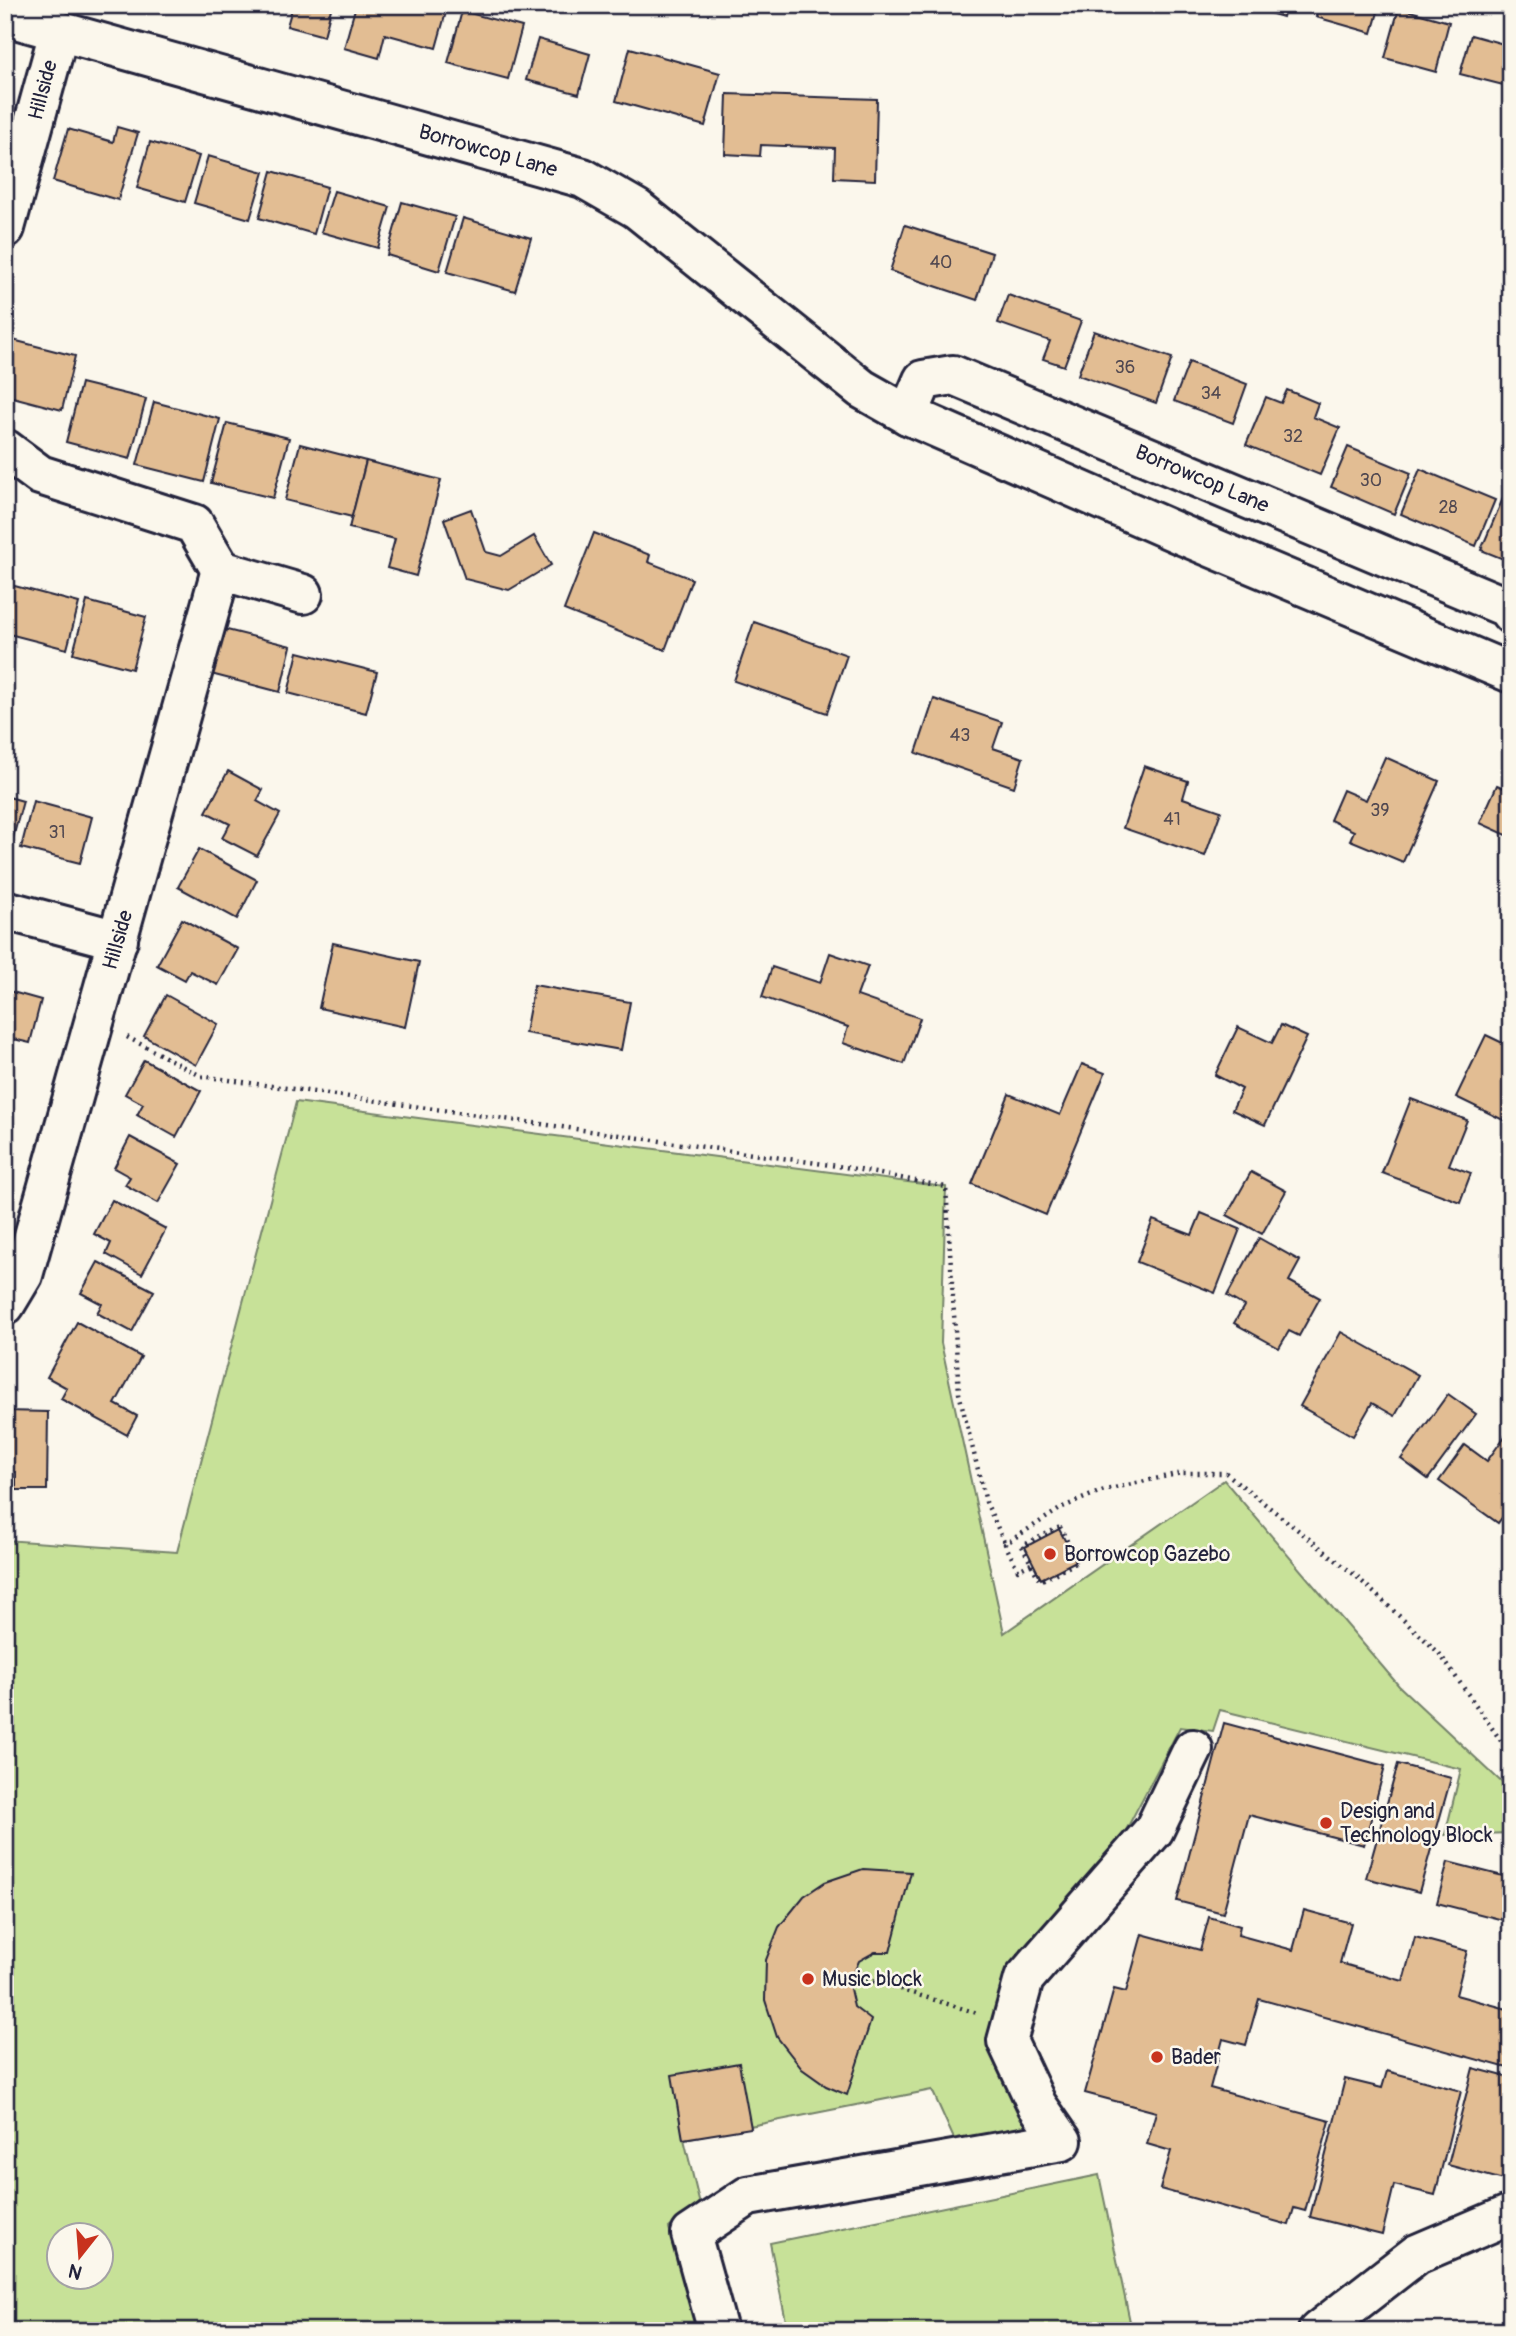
<svg xmlns="http://www.w3.org/2000/svg" width="1516" height="2336" viewBox="0 0 1516 2336" font-family="Pangolin,sans-serif">
<rect width="100%" height="100%" fill="#fbf7ec"/>
<filter id="ink" filterUnits="userSpaceOnUse"><feTurbulence type="fractalNoise" baseFrequency=".0143" numOctaves="2"/><feDisplacementMap in="SourceGraphic" scale="14" xChannelSelector="R" yChannelSelector="G"/><feConvolveMatrix kernelMatrix="1 2 1 2 8 2 1 2 1" color-interpolation-filters="sRGB"/></filter>
<g filter="url(#ink)">
<g fill="#c7e198" stroke="#74826a" stroke-width="2" fill-rule="evenodd">
<path d="M296 1102 946 1187 941 1343 1004 1633 1224 1480 1399 1686 1511 1791V1833L1445 1835 1461 1769 1220 1710 1213 1731 1180 1727 1111 1859 1009 1983 1030 2126 954 2139 932 2090 684 2139 700 2205 669 2228 699 2331H5V1540L177 1552ZM60 2234H102V2276H60Z"/>
<polygon points="1099,2175 1132,2331 788,2331 770,2243"/>
</g>
<g fill="#e2bd93" stroke="#22223b" stroke-width="2">
<polygon points="293,5 332,5 324,36 287,26"/>
<polygon points="356,5 448,5 436,48 385,34 379,58 344,48"/>
<polygon points="1132,5 1162,5 1160,13"/>
<polygon points="1242,5 1286,5 1283,17"/>
<polygon points="1319,5 1380,5 1372,33 1316,17"/>
<polygon points="1399,8 1449,22 1436,72 1385,58"/>
<polygon points="462,11 522,27 508,79 448,63"/>
<polygon points="1471,35 1511,46 1511,87 1460,74"/>
<polygon points="538,39 590,54 579,94 526,80"/>
<polygon points="630,48 720,73 705,126 616,101"/>
<polygon points="727,94 877,99 875,180 834,178 835,148 761,145 760,156 725,154"/>
<polygon points="117,127 138,133 118,200 53,181 68,129 113,142"/>
<polygon points="150,142 199,156 185,202 137,188"/>
<polygon points="208,156 264,172 250,219 194,203"/>
<polygon points="272,171 327,187 314,234 259,218"/>
<polygon points="334,191 390,207 378,248 321,232"/>
<polygon points="402,202 455,217 439,271 387,255"/>
<polygon points="463,218 531,238 515,291 447,272"/>
<polygon points="905,225 992,253 977,300 890,271"/>
<polygon points="1008,295 1081,321 1064,366 1043,359 1050,341 998,323"/>
<polygon points="1094,331 1172,358 1156,403 1078,375"/>
<polygon points="5,338 75,356 62,410 5,395"/>
<polygon points="1189,362 1247,384 1233,423 1174,401"/>
<polygon points="81,383 146,399 130,459 66,442"/>
<polygon points="1287,390 1318,403 1313,417 1340,428 1320,475 1246,445 1266,397 1281,403"/>
<polygon points="154,402 220,419 204,482 137,465"/>
<polygon points="227,423 289,438 273,498 211,483"/>
<polygon points="300,444 366,461 352,517 285,500"/>
<polygon points="1348,447 1411,473 1394,514 1331,487"/>
<polygon points="366,461 441,480 416,576 387,568 395,539 349,528"/>
<polygon points="1420,469 1495,500 1476,546 1401,514"/>
<polygon points="1507,489 1511,490 1511,562 1481,550"/>
<polygon points="471,509 486,552 501,556 534,536 551,565 509,590 465,579 444,519"/>
<polygon points="594,533 650,555 648,562 692,579 665,650 564,610"/>
<polygon points="7,584 79,603 67,649 5,633"/>
<polygon points="87,601 146,617 132,669 73,653"/>
<polygon points="754,622 847,655 827,713 734,681"/>
<polygon points="219,628 291,646 280,692 207,673"/>
<polygon points="298,652 377,672 366,713 288,693"/>
<polygon points="934,699 1002,722 993,748 1023,758 1014,787 916,753"/>
<polygon points="1385,757 1439,781 1403,862 1350,840 1354,831 1330,820 1343,790 1366,800"/>
<polygon points="1144,766 1188,781 1183,798 1221,811 1205,856 1123,828"/>
<polygon points="228,771 263,790 257,801 280,814 257,856 222,838 230,824 206,812"/>
<polygon points="1497,785 1511,791 1511,837 1480,823"/>
<polygon points="5,796 23,801 11,845 5,844"/>
<polygon points="33,801 92,817 80,863 21,848"/>
<polygon points="199,849 257,880 237,919 178,887"/>
<polygon points="182,919 238,949 218,985 190,971 185,980 157,965"/>
<polygon points="333,943 419,962 405,1027 319,1008"/>
<polygon points="830,953 868,966 857,996 920,1018 904,1064 843,1043 848,1027 762,997 772,967 820,983"/>
<polygon points="534,985 630,1002 621,1050 525,1033"/>
<polygon points="5,990 41,1000 30,1043 5,1037"/>
<polygon points="166,995 218,1024 196,1065 144,1036"/>
<polygon points="1281,1025 1307,1037 1265,1125 1232,1110 1242,1089 1215,1075 1238,1027 1272,1043"/>
<polygon points="1486,1035 1511,1047 1511,1106 1503,1120 1456,1097"/>
<polygon points="144,1060 201,1091 176,1137 137,1115 143,1104 125,1094"/>
<polygon points="1082,1064 1105,1073 1046,1215 972,1184 1009,1094 1060,1115"/>
<polygon points="1411,1099 1467,1120 1449,1165 1471,1173 1460,1202 1382,1173"/>
<polygon points="130,1137 180,1164 158,1203 125,1185 130,1177 114,1168"/>
<polygon points="1251,1172 1286,1191 1262,1234 1227,1215"/>
<polygon points="112,1200 166,1229 142,1274 106,1254 111,1243 94,1234"/>
<polygon points="1201,1213 1240,1229 1215,1293 1137,1262 1153,1220 1192,1235"/>
<polygon points="1259,1238 1300,1261 1289,1281 1320,1298 1299,1336 1289,1331 1279,1348 1234,1323 1244,1306 1227,1296"/>
<polygon points="98,1262 154,1291 132,1332 97,1313 102,1304 81,1293"/>
<polygon points="77,1322 141,1357 115,1404 137,1416 127,1435 61,1399 67,1388 47,1377"/>
<polygon points="1341,1332 1418,1375 1395,1416 1372,1403 1353,1436 1300,1406"/>
<polygon points="1448,1394 1476,1414 1428,1479 1401,1459"/>
<polygon points="5,1411 48,1412 47,1490 16,1490 16,1472 5,1472"/>
<polygon points="1505,1436 1511,1440 1511,1505 1498,1523 1439,1481 1465,1445 1487,1461"/>
<polygon points="1059,1529 1076,1561 1041,1579 1025,1547"/>
<polygon points="1224,1723 1385,1766 1364,1845 1249,1815 1223,1913 1177,1901"/>
<polygon points="1398,1764 1451,1778 1419,1892 1366,1878"/>
<polygon points="1448,1862 1511,1878 1511,1922 1437,1903"/>
<polygon points="863,1869 911,1872 890,1952 875,1952 859,1961 849,1984 854,2007 871,2020 847,2095 826,2086 802,2069 777,2037 765,2000 766,1960 779,1927 804,1896 825,1882"/>
<polygon points="1304,1910 1351,1923 1340,1963 1403,1981 1415,1937 1467,1951 1456,1995 1511,2010 1511,2069 1259,1999 1246,2045 1223,2039 1210,2088 1330,2121 1305,2211 1294,2208 1289,2225 1160,2189 1171,2151 1147,2144 1156,2112 1085,2093 1114,1989 1126,1992 1142,1934 1200,1950 1209,1917 1240,1926 1238,1935 1293,1950"/>
<polygon points="739,2063 751,2128 683,2139 672,2075"/>
<polygon points="1473,2068 1511,2078 1511,2182 1448,2165"/>
<polygon points="1387,2071 1461,2091 1435,2195 1394,2185 1382,2235 1310,2217 1345,2079 1382,2088"/>
</g>
<g fill="none" stroke-linecap="round" stroke-linejoin="round">
<g stroke="#22223b" stroke-width="44">
<g id="minor">
<polyline points="5,16 583,178 637,209 862,389 908,415 1180,534 1511,673"/>
<polyline points="5,228 59,32"/>
<polyline points="908,415 923,380 953,375 1506,607 1511,614"/>
<polyline points="5,449 40,475 194,524 221,570 303,594"/>
<polyline points="5,910 118,940"/>
<polyline points="5,1305 23,1275 221,570"/>
<polyline points="718,2331 691,2234 748,2196 1062,2141 1037,2105 1007,2041 1024,1979 1154,1830 1193,1749"/>
<polyline points="1318,2331 1417,2254 1511,2214"/>
</g>
</g>
<g stroke="#22223b" stroke-width="4.5" stroke-dasharray="2 5" stroke-linecap="butt">
<polyline points="127,1037 201,1076 845,1167 946,1187 959,1393 986,1502 1005,1544"/>
<polygon points="1060,1527 1078,1562 1040,1581 1022,1546"/>
<polyline points="1031,1564 1018,1570 1005,1544 1063,1507 1101,1491 1181,1473 1226,1473 1356,1576 1439,1653 1511,1755"/>
<polyline points="853,1975 977,2013"/>
</g>
<use href="#minor" stroke="#fbf7ec" stroke-width="38"/>
</g>
</g>
<g fill="#c8321e" stroke="#fbf7ec" stroke-width="2.5">
<circle cx="1050" cy="1554" r="7"/>
<circle cx="1326" cy="1823" r="7"/>
<circle cx="808" cy="1979" r="7"/>
<circle cx="1157" cy="2057" r="7"/>
</g>
<g text-anchor="middle" dominant-baseline="central" stroke-width="5" stroke-linejoin="round" paint-order="stroke">
<g font-size="18" fill="#524951">
<text x="941" y="262">40</text>
<text x="1125" y="367">36</text>
<text x="1211" y="393">34</text>
<text x="1293" y="436">32</text>
<text x="1371" y="480">30</text>
<text x="1448" y="507">28</text>
<text x="960" y="735">43</text>
<text x="1380" y="810">39</text>
<text x="1172" y="819">41</text>
<text x="57" y="832">31</text>
</g>
<g font-size="21" fill="#22223b" stroke="#fbf7ec">
<text transform="translate(43 90) rotate(-75)">Hillside</text>
<text transform="translate(488 151) rotate(16)">Borrowcop Lane</text>
<text transform="translate(1202 479) rotate(23)">Borrowcop Lane</text>
<text transform="translate(118 940) rotate(-74)">Hillside</text>
</g>
<g font-size="21" fill="#22223b" stroke="#fbf7ec" text-anchor="start">
<text x="1064" y="1554">Borrowcop Gazebo</text>
<text x="1340" y="1811">Design and<tspan x="1340" dy="24">Technology Block</tspan></text>
<text x="822" y="1979">Music block</text>
<text x="1171" y="2057">Bader</text>
</g>
</g>
<rect width="1516" height="2336" fill="none" stroke="#fbf7ec" stroke-width="28"/>
<rect x="14" y="14" width="1488" height="2308" fill="none" stroke="#22223b" stroke-width="2.5" filter="url(#ink)"/>
<g transform="translate(80 2256) rotate(197)"><circle r="33" fill="#fbf7ec" stroke="#a4a2a5" stroke-width="2"/>
<path d="M0-5L12 26L0 18L-12 26Z" fill="#c8321e"/>
<text y="-10" font-size="19" font-weight="bold" text-anchor="middle" fill="#22223b">N</text>
</g>
</svg>
